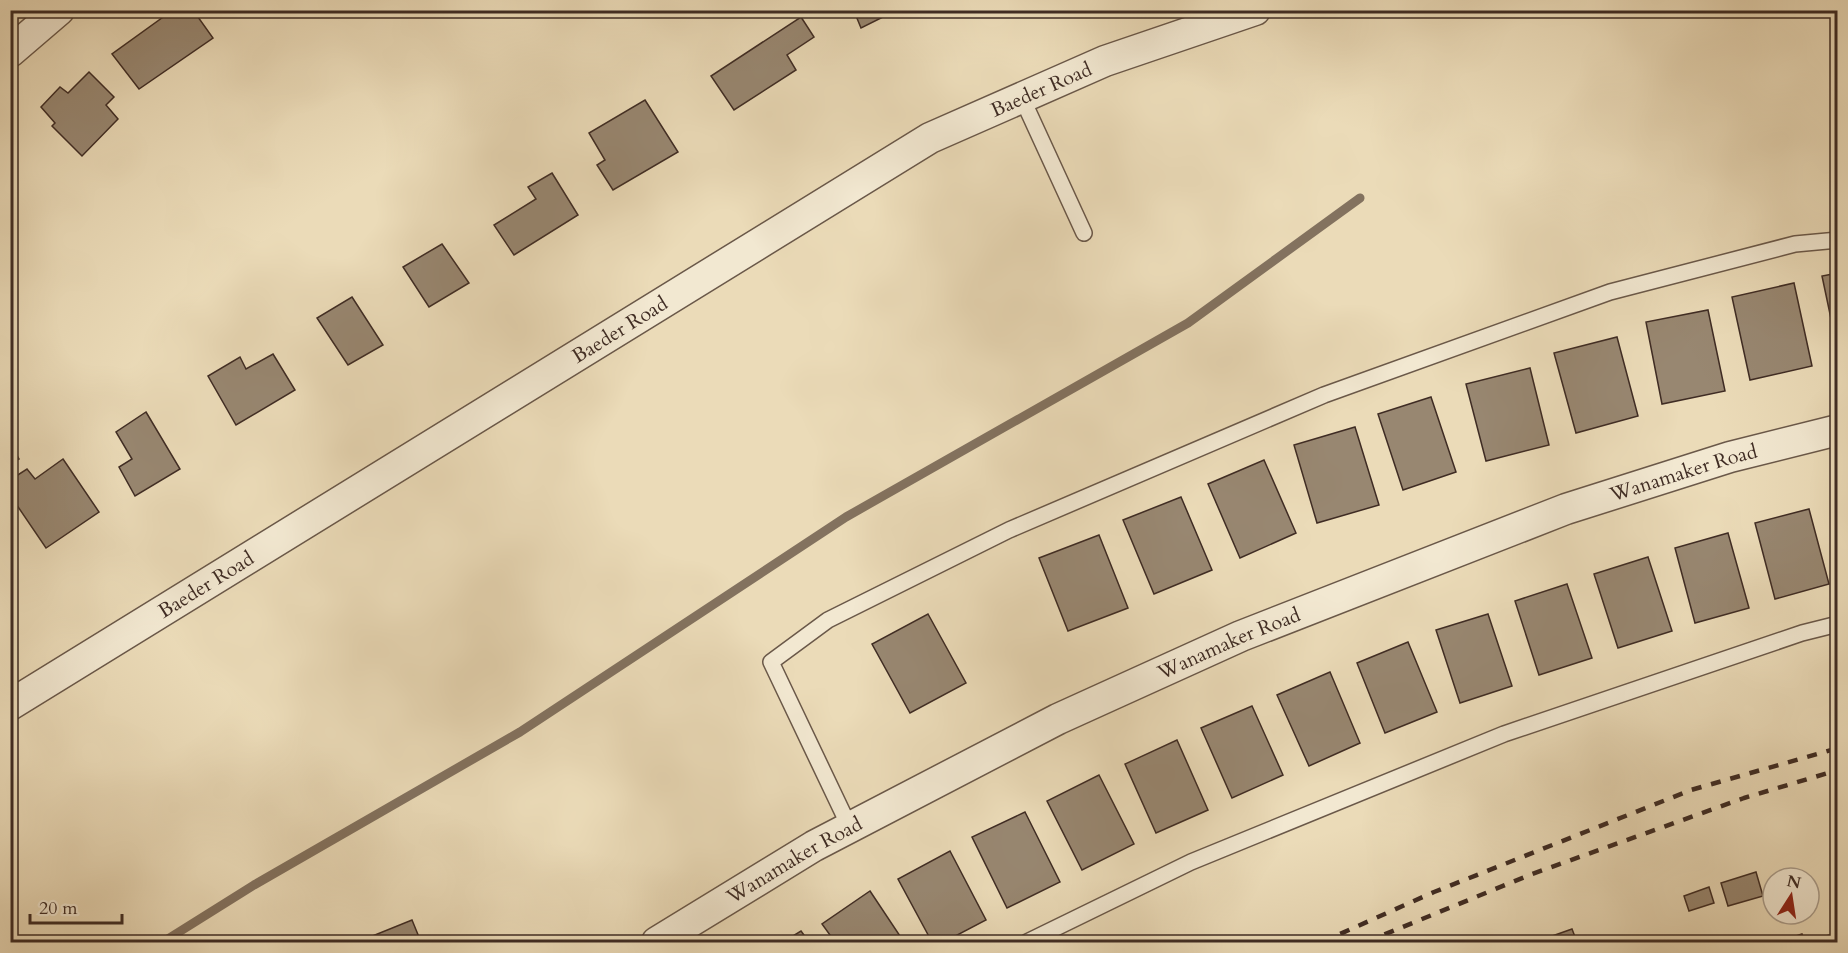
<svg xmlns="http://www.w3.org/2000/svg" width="1848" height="953" viewBox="0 0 1848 953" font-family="Cardo,serif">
<rect width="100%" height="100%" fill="#ebdbb8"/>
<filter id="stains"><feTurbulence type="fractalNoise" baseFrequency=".00333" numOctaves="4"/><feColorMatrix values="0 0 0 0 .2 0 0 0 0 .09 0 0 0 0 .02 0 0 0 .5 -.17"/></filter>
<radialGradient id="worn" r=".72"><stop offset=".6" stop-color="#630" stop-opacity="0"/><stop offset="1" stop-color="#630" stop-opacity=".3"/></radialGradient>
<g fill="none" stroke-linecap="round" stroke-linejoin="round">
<polyline stroke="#83725f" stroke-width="9" points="163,942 254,885 520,732 846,517 1188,323 1360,198"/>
</g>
<g fill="#988771" stroke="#3f2c24" stroke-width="1.5">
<polygon points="173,10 193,10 213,38 139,89 112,54"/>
<polygon points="848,10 897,10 861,28 854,11"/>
<polygon points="801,17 814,37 787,55 796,70 734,110 711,76"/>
<polygon points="89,72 114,97 106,105 118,119 82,156 52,126 55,123 41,107 60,87 68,93"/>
<polygon points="645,100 678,152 613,190 597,165 605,160 589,133"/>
<polygon points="552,173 578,215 514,255 494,225 536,199 528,187"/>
<polygon points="442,244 469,283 429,307 403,267"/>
<polygon points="1838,273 1838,352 1822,276"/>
<polygon points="1794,283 1812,366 1750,380 1732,297"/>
<polygon points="352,297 383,345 348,365 317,318"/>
<polygon points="1708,310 1725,391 1662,404 1646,322"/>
<polygon points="1617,337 1638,416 1576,433 1554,353"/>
<polygon points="273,354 295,390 236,425 208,376 240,357 246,369"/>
<polygon points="1530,368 1549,445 1486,461 1466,384"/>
<polygon points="1431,397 1456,472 1403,490 1378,414"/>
<polygon points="146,412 180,469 135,496 119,467 132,459 116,432"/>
<polygon points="1355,427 1379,505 1317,523 1294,445"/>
<polygon points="10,443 19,459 10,464"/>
<polygon points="63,459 99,512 46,548 10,495 10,480 27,469 35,479"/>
<polygon points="1264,460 1296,533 1240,558 1208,484"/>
<polygon points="1181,497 1212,570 1154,594 1123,520"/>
<polygon points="1809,509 1829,584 1775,599 1755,523"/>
<polygon points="1728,533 1749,608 1695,623 1675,548"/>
<polygon points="1099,535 1128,608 1068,631 1039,558"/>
<polygon points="1648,557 1672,631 1618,648 1594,574"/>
<polygon points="1567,584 1592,658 1539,675 1515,601"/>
<polygon points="928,614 966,683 910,713 872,644"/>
<polygon points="1488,614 1512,686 1460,703 1436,630"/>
<polygon points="1408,642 1437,712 1385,733 1357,663"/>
<polygon points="1330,672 1360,743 1309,766 1277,695"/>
<polygon points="1252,706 1283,775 1232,798 1201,728"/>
<polygon points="1177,740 1208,810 1156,833 1125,764"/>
<polygon points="1099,775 1134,844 1082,870 1047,801"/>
<polygon points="1025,812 1060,882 1007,908 972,837"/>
<polygon points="950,851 986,920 944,942 932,942 898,879"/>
<polygon points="1756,872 1763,896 1728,906 1721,883"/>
<polygon points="1709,887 1714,903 1689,911 1684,896"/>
<polygon points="870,891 904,942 835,942 822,924"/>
<polygon points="412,920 421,942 360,942 360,941"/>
<polygon points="1572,929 1577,942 1542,942 1541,940"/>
<polygon points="801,931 809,942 783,942"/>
<polygon points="1802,934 1805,942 1777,942"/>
<polygon points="1833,934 1836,942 1806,942"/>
</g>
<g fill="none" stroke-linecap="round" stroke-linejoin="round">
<g stroke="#6a5849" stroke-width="18">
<g id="service">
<polyline points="1022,98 1084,233"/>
<polyline points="850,828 771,662 828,620 1009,530 1324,395 1610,292 1795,244 1838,240"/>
<polyline points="1027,942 1191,862 1504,734 1802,633 1838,624"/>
</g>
</g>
<g stroke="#6a5849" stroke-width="33">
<g id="minor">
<polyline points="10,52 59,10"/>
<path id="s1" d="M10 705 930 138 1105 61 1255 10"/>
<path id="s2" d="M657 942 814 846 1058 719 1241 636 1566 509 1730 457 1838 430"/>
</g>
</g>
<use href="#service" stroke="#f2e8d1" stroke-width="15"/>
<use href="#minor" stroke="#f2e8d1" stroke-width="30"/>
<g stroke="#3f2c24" stroke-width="4.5" stroke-dasharray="10 10" stroke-linecap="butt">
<polyline points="1322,942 1434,892 1691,790 1838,748"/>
<polyline points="1366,942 1532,874 1744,798 1838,770"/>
</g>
</g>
<g text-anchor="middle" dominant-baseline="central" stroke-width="6" stroke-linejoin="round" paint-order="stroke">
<g font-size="20" fill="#3f2c24" stroke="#f2e8d1">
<text stroke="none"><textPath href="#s1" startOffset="1202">Baeder Road</textPath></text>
<text stroke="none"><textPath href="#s1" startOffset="716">Baeder Road</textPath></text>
<text stroke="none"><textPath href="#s2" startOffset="1132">Wanamaker Road</textPath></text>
<text stroke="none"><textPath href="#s1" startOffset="230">Baeder Road</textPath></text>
<text stroke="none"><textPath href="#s2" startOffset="646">Wanamaker Road</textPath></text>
<text stroke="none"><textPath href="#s2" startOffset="160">Wanamaker Road</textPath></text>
</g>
</g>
<rect width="1848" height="953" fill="none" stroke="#ebdbb8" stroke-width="36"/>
<rect x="12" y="12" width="1824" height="929" fill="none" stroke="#3f2c24" stroke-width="3"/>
<rect x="18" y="18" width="1812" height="917" fill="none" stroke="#3f2c24" stroke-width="1.5"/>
<g transform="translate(1791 896) rotate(12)"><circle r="28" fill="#f2e8d1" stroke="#aa9d8c" stroke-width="1.5"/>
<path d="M0-4.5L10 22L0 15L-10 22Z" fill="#8f2418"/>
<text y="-9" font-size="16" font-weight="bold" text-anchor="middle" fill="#3f2c24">N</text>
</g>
<path d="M30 914v9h92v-9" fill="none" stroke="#3f2c24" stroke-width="3"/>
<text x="39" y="914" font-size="18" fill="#3f2c24" stroke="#f2e8d1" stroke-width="4.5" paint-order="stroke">20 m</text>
<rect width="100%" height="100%" filter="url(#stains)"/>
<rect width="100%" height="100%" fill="url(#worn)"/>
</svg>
